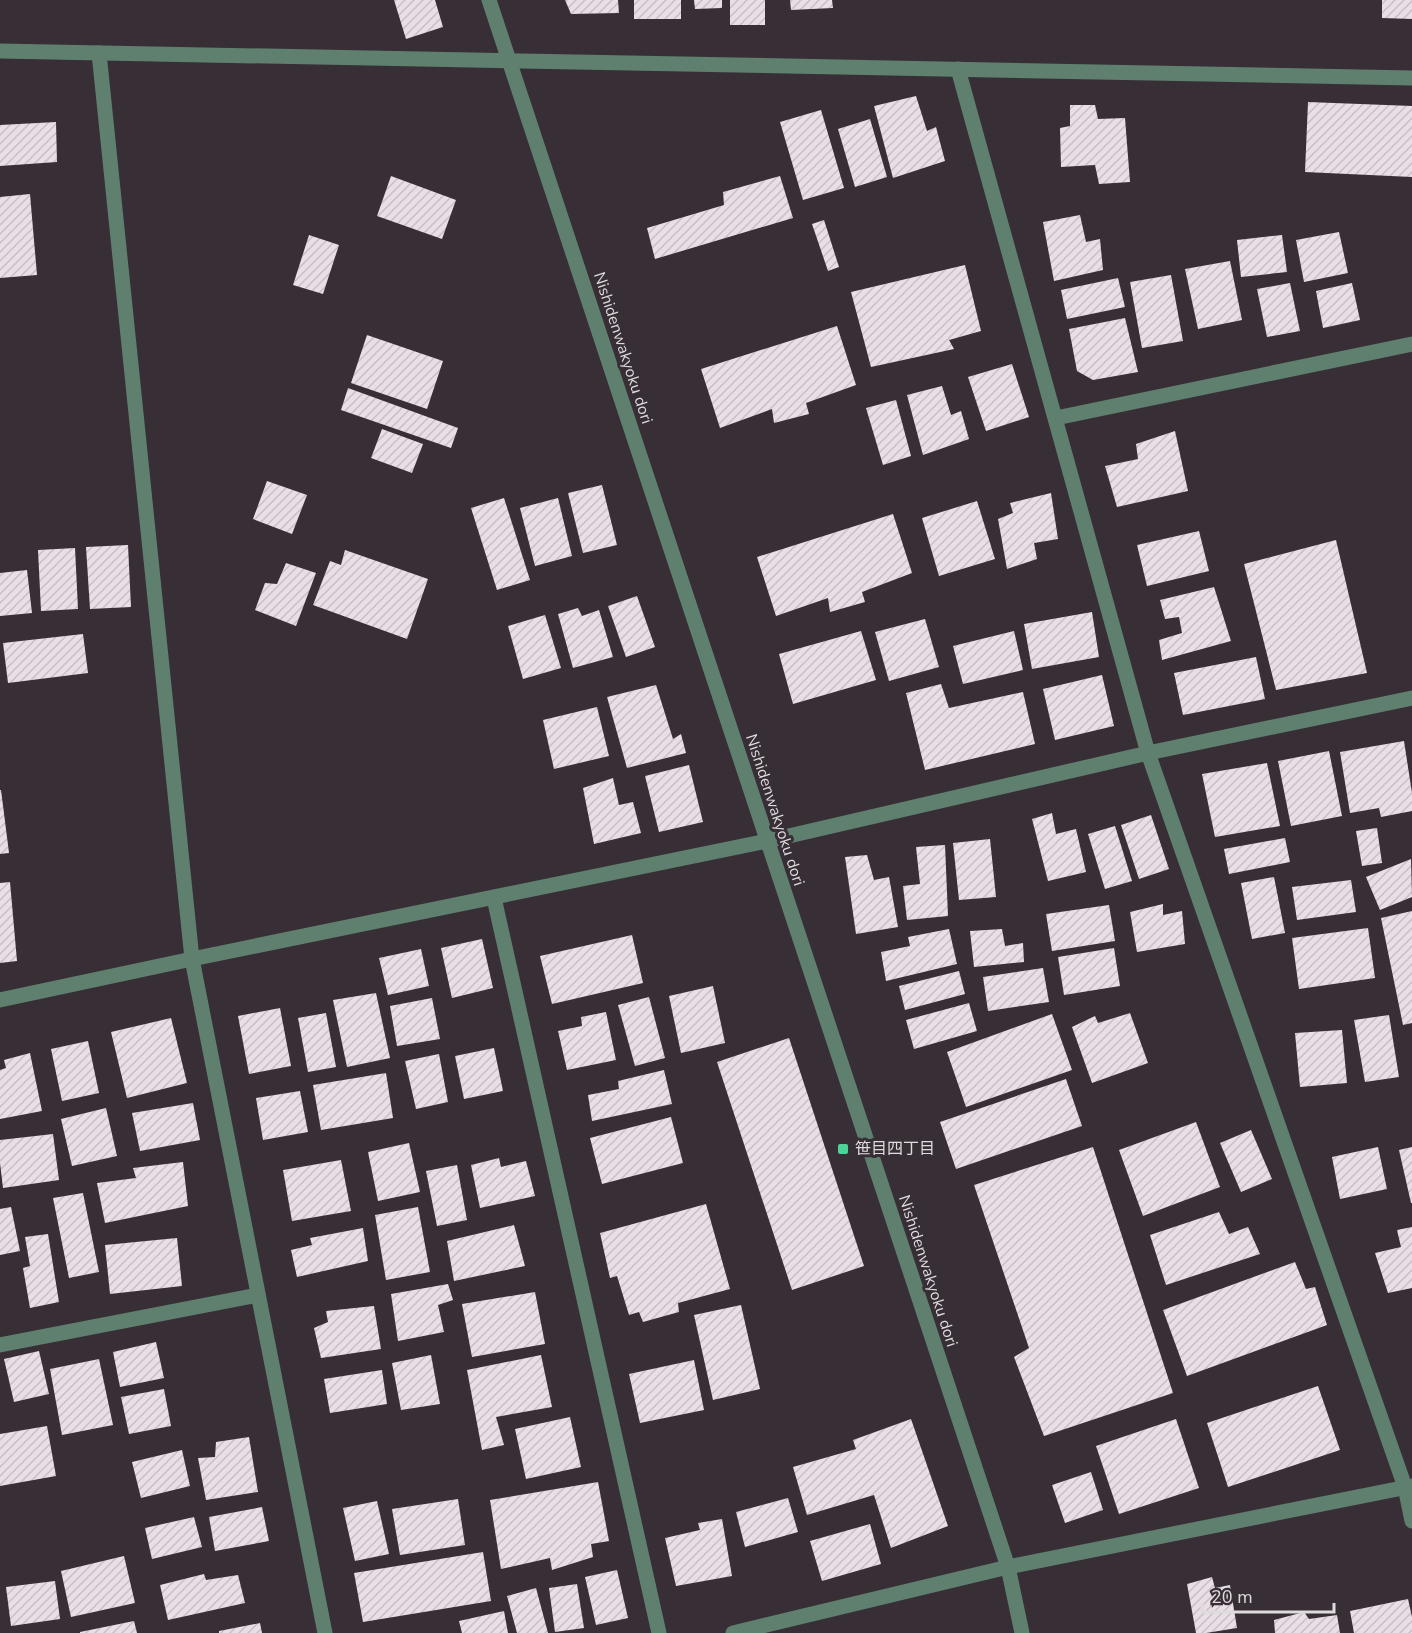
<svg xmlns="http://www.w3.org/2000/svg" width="1412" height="1633" viewBox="0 0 1412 1633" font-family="'Nunito Sans','Noto Sans JP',sans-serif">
<defs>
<pattern id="building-hatch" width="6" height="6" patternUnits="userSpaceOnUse" patternTransform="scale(1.5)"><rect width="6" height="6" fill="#e9dee5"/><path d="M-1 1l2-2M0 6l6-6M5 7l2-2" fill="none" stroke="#c8bfc5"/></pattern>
</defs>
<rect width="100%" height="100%" fill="#372f35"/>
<g fill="url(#building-hatch)">
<polygon points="394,0 435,0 443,27 406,39"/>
<polygon points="565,0 618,0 619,13 571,14"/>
<rect x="634" y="0" width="47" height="19"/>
<polygon points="694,0 722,0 722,8 695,9"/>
<rect x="730" y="0" width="35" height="25"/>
<polygon points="790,0 832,0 833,8 791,10"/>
<polygon points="1382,0 1412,0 1412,19 1382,18"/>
<polygon points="916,96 927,131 936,127 945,161 893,178 874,106"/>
<polygon points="1308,102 1412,106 1412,177 1305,172"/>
<polygon points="1070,105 1095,105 1098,119 1125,118 1130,182 1099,184 1095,165 1061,167 1060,128 1070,126"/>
<polygon points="821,110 844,188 803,200 780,122"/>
<polygon points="870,119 887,177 855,187 838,129"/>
<polygon points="56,122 57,162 0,166 0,125"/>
<polygon points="391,176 456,200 442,239 377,216"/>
<polygon points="780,176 793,218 655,259 647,228 724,205 723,192"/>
<polygon points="30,194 37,275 0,278 0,197"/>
<polygon points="1080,215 1086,242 1100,239 1103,270 1054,281 1043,222"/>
<polygon points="824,220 839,267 828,271 812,224"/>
<polygon points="1339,232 1348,273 1304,282 1296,240"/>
<polygon points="309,235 339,245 323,294 293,285"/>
<polygon points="1282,235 1287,272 1241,277 1237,240"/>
<polygon points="1230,261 1242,320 1198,329 1185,269"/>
<polygon points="965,265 981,331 949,340 954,349 871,367 851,292"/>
<polygon points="1171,275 1183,341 1142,348 1130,282"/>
<polygon points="1118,278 1125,307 1067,319 1061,290"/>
<polygon points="1290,283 1300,331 1267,337 1257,289"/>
<polygon points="1352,283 1360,320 1323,328 1316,291"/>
<polygon points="1125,318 1138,372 1093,380 1077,371 1069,329"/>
<polygon points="837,326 856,385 806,403 809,414 774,423 772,409 720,428 701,369"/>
<polygon points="367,335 443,361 427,409 351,383"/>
<polygon points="1012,364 1029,417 986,431 968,377"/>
<polygon points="942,386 951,415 961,411 969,439 923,455 907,395"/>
<polygon points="348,388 458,428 451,448 341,410"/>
<polygon points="896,400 911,456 883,465 866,408"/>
<polygon points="382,429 423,444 412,473 371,458"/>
<polygon points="1175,431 1188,491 1117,507 1105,466 1138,459 1136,444"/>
<polygon points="267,481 307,495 292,534 253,519"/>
<polygon points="602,485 617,545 583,553 568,493"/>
<polygon points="1051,493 1058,539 1034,543 1037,559 1007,569 998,519 1013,513 1010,503"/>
<polygon points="504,498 530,580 497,590 471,508"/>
<polygon points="558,498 572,556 535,566 520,508"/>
<polygon points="977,501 995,559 939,576 922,518"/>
<polygon points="893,514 912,573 862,592 865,602 830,612 828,598 776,616 757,557"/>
<polygon points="1199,531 1209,571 1147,586 1137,545"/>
<polygon points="1336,540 1367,673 1276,690 1244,564"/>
<polygon points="128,545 131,607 90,609 86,547"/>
<polygon points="75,548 78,609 41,611 38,550"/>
<polygon points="345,550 428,579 407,639 313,605 330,561 341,565"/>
<polygon points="286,563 316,573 296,626 255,610 265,583 277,584"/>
<polygon points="27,570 32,613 0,616 0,573"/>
<polygon points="1214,587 1231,641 1162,660 1159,640 1182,633 1179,617 1165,619 1160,600"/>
<polygon points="637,596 655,647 626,657 608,606"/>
<polygon points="578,608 582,616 599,610 613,657 573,668 558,614"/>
<polygon points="1092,612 1099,657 1032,669 1024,624"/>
<polygon points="545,615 561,668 523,679 508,626"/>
<polygon points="925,619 939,667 889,681 875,632"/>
<polygon points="861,631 876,680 793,704 779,654"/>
<polygon points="1014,631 1023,670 963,684 953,646"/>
<polygon points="83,634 88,673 8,683 3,643"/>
<polygon points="1256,657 1265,699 1183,715 1174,673"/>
<polygon points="1102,675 1114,726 1055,740 1043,689"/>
<polygon points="941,684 949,708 1023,692 1035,744 925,770 906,693"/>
<polygon points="656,685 673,739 681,734 686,753 627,768 607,697"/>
<polygon points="597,707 609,756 554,769 543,720"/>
<polygon points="1404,741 1412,793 1412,811 1381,817 1379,808 1350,813 1340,752"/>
<polygon points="1329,751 1342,816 1291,826 1278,761"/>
<polygon points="1267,763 1280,826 1215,837 1202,774"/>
<polygon points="689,765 703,822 659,832 645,776"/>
<polygon points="613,778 619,805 633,802 641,833 594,844 583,788"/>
<polygon points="0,790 1,790 9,853 0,854"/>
<polygon points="1052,813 1056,834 1076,829 1086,872 1048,881 1032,819"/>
<polygon points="1151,815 1169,869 1139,879 1121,825"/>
<polygon points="1115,826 1132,881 1105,889 1088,834"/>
<polygon points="1377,828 1382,863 1362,866 1356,831"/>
<polygon points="1285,838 1290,862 1229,874 1224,849"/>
<polygon points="990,839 996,897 959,900 953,843"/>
<polygon points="945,845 948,916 907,920 903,886 920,884 916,847"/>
<polygon points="867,855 874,880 889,877 898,927 856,934 845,857"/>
<polygon points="1411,859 1412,897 1380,910 1366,877"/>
<polygon points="1274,877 1285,933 1252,939 1241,883"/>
<polygon points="1351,880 1356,912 1297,920 1292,887"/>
<polygon points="10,882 17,961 0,963 0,883"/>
<polygon points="1163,904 1163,915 1182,911 1185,944 1137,952 1130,912"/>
<polygon points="1109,905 1115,941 1052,951 1046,914"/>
<polygon points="1412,911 1412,1023 1403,1025 1381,918"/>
<polygon points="1368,928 1375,978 1299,989 1292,938"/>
<polygon points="949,929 957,964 886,981 881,952 910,946 908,937"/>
<polygon points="1002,929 1005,946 1023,943 1024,962 974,967 970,931"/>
<polygon points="632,935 643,983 552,1004 540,956"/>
<polygon points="482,939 493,988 452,998 441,948"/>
<polygon points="1114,948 1120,986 1064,995 1058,957"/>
<polygon points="421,949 429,986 388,995 379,958"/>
<polygon points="1043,968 1049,1002 988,1011 983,977"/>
<polygon points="959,971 965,994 905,1010 899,986"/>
<polygon points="713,986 725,1043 681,1053 669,996"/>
<polygon points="376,993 390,1058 347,1067 333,1000"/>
<polygon points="649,997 665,1058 635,1066 618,1005"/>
<polygon points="432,998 440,1039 397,1046 390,1006"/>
<polygon points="969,1003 977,1031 914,1049 906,1020"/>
<polygon points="280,1008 291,1066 249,1074 238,1016"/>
<polygon points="606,1012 616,1060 567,1070 558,1031 582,1026 581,1017"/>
<polygon points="326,1013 336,1067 308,1072 298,1018"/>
<polygon points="1130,1013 1148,1063 1092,1083 1072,1027 1095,1016 1098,1023"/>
<polygon points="1052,1014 1072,1070 966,1107 947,1052"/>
<polygon points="1389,1015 1399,1077 1365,1082 1354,1020"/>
<polygon points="171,1018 187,1083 127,1098 111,1032"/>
<polygon points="1342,1030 1347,1083 1300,1087 1295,1033"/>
<polygon points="789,1038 864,1266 792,1290 717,1062"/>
<polygon points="88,1041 99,1093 62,1101 51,1049"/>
<polygon points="494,1048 503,1091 464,1099 455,1056"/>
<polygon points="30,1053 42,1111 0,1119 0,1070 6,1068 4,1060"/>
<polygon points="439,1054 448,1102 416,1109 405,1061"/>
<polygon points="664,1070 672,1104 592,1121 588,1095 619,1089 618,1081"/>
<polygon points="386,1073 393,1118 321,1130 313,1085"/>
<polygon points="1066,1079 1082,1126 956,1169 940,1122"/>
<polygon points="300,1091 308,1132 263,1140 256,1098"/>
<polygon points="193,1103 200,1140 140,1151 132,1113"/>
<polygon points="106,1108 117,1156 72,1166 61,1119"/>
<polygon points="671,1117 683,1163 602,1184 590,1138"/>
<polygon points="1196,1122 1220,1187 1143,1216 1119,1150"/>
<polygon points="1251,1130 1272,1179 1241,1192 1220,1143"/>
<polygon points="53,1134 59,1180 3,1188 0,1163 0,1140"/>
<polygon points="409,1143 420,1192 378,1201 368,1152"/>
<polygon points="1093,1147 1173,1393 1044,1436 1014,1357 1029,1348 974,1185"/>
<polygon points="1378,1147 1387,1189 1340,1199 1332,1157"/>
<polygon points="1412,1147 1412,1203 1411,1203 1399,1150"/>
<polygon points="499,1158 501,1167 526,1161 535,1196 480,1208 471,1165"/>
<polygon points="341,1160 351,1211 292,1221 283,1170"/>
<polygon points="183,1162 188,1206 105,1223 97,1183 136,1178 133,1168"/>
<polygon points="457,1165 467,1220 437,1226 426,1171"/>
<polygon points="83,1193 99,1272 69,1278 53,1198"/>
<polygon points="706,1204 730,1289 678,1303 679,1312 643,1322 639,1312 629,1315 617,1276 610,1278 600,1233"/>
<polygon points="11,1207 20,1251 0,1255 0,1209"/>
<polygon points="418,1207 430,1272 386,1280 375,1215"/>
<polygon points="1219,1212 1229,1234 1248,1227 1260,1254 1166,1285 1150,1235"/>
<polygon points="514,1225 525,1266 454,1281 447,1241"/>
<polygon points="1412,1227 1412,1288 1388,1293 1375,1253 1401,1247 1397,1230"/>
<polygon points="363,1228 368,1261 297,1277 291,1250 312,1245 310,1238"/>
<polygon points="48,1234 59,1302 30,1308 23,1268 30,1266 25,1237"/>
<polygon points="177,1238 182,1286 110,1294 105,1245"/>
<polygon points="1295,1262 1306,1289 1315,1287 1327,1325 1187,1376 1163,1310"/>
<polygon points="448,1284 453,1300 438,1305 444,1332 398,1341 391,1294"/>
<polygon points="535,1292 545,1344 472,1357 462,1304"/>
<polygon points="741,1305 760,1389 713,1400 694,1315"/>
<polygon points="374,1306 381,1349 321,1358 314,1328 328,1322 326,1311"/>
<polygon points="156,1342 164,1378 120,1387 113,1352"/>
<polygon points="39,1351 49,1394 14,1402 4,1359"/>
<polygon points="431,1355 440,1404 401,1410 392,1363"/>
<polygon points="541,1355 552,1407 496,1417 504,1445 482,1450 467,1370"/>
<polygon points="99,1359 113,1425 62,1435 50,1369"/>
<polygon points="694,1360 704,1410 640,1423 629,1374"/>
<polygon points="382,1370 387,1404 330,1413 324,1379"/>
<polygon points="1318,1386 1340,1450 1228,1487 1207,1423"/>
<polygon points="164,1389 171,1426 129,1434 121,1397"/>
<polygon points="570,1417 581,1467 526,1479 515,1429"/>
<polygon points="911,1419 948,1526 891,1548 874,1495 807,1515 793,1467 856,1449 853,1440"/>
<polygon points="1176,1419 1199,1488 1119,1514 1096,1446"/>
<polygon points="47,1426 56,1476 0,1486 0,1434"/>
<polygon points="249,1437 258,1492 206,1500 198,1458 215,1457 216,1442"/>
<polygon points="182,1450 190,1486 141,1498 132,1462"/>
<polygon points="1091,1472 1103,1510 1065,1523 1052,1485"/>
<polygon points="598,1482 609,1541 591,1544 593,1557 552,1570 550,1558 501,1569 490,1500"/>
<polygon points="788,1498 798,1532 745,1547 736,1512"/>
<polygon points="458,1499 465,1545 400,1555 392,1509"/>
<polygon points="377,1501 389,1554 355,1561 343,1508"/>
<polygon points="262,1507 269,1541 215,1551 209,1517"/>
<polygon points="194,1517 202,1547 152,1559 145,1528"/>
<polygon points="722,1519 732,1576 676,1586 665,1538 700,1530 698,1523"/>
<polygon points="870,1524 881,1564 822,1581 810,1541"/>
<polygon points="483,1552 491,1601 363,1622 354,1573"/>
<polygon points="124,1556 135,1603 71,1617 61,1571"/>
<polygon points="617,1570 628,1618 596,1625 585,1577"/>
<polygon points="204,1574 206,1580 238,1575 245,1603 168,1620 160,1585"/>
<polygon points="1212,1577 1215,1588 1230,1585 1237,1628 1206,1633 1196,1633 1187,1584"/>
<polygon points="55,1581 60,1619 11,1626 6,1587"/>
<polygon points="577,1584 584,1628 555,1632 549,1588"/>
<polygon points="536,1588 548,1633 517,1633 507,1596"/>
<polygon points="1408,1599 1412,1617 1412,1633 1354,1633 1350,1611"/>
<polygon points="504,1611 508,1633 462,1633 459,1621"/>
<polygon points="1304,1612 1309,1619 1337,1615 1340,1633 1275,1633 1274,1620"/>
<polygon points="134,1621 137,1633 80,1633 80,1632"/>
<polygon points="260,1623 262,1633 219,1633 219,1631"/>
</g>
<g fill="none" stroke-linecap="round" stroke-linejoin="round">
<g stroke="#5f806f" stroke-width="15">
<polyline points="489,0 1008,1567 1022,1633"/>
<polyline points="0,51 1412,78"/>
<polyline points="99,53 192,959 325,1633"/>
<polyline points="958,69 1148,753 1405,1487 1412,1521"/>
<polyline points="1056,418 1412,344"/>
<polyline points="494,898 659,1633"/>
<polyline points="0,1000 192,959 767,841 1148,753 1412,698"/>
<polyline points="0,1345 258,1295"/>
<polyline points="733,1633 1008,1567 1412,1486"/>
</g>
</g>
<rect fill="#4dd39a" stroke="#372f35" stroke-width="2" x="837" y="1143" width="12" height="12" rx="3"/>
<g text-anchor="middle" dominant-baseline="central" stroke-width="6" stroke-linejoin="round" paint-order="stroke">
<g font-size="16" fill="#dfdade" stroke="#372f35">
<text transform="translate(623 348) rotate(72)">Nishidenwakyoku dori</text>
<text transform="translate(775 810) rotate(72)">Nishidenwakyoku dori</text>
<text transform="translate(928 1271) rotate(72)">Nishidenwakyoku dori</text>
</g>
<g font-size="16" fill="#dfdade" stroke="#372f35" text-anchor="start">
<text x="855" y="1149">笹目四丁目</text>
</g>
</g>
<path d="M1202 1603v9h132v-9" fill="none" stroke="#dfdade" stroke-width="3"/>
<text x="1211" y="1603" font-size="18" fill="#dfdade" stroke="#372f35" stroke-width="4.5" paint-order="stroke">20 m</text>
</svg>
